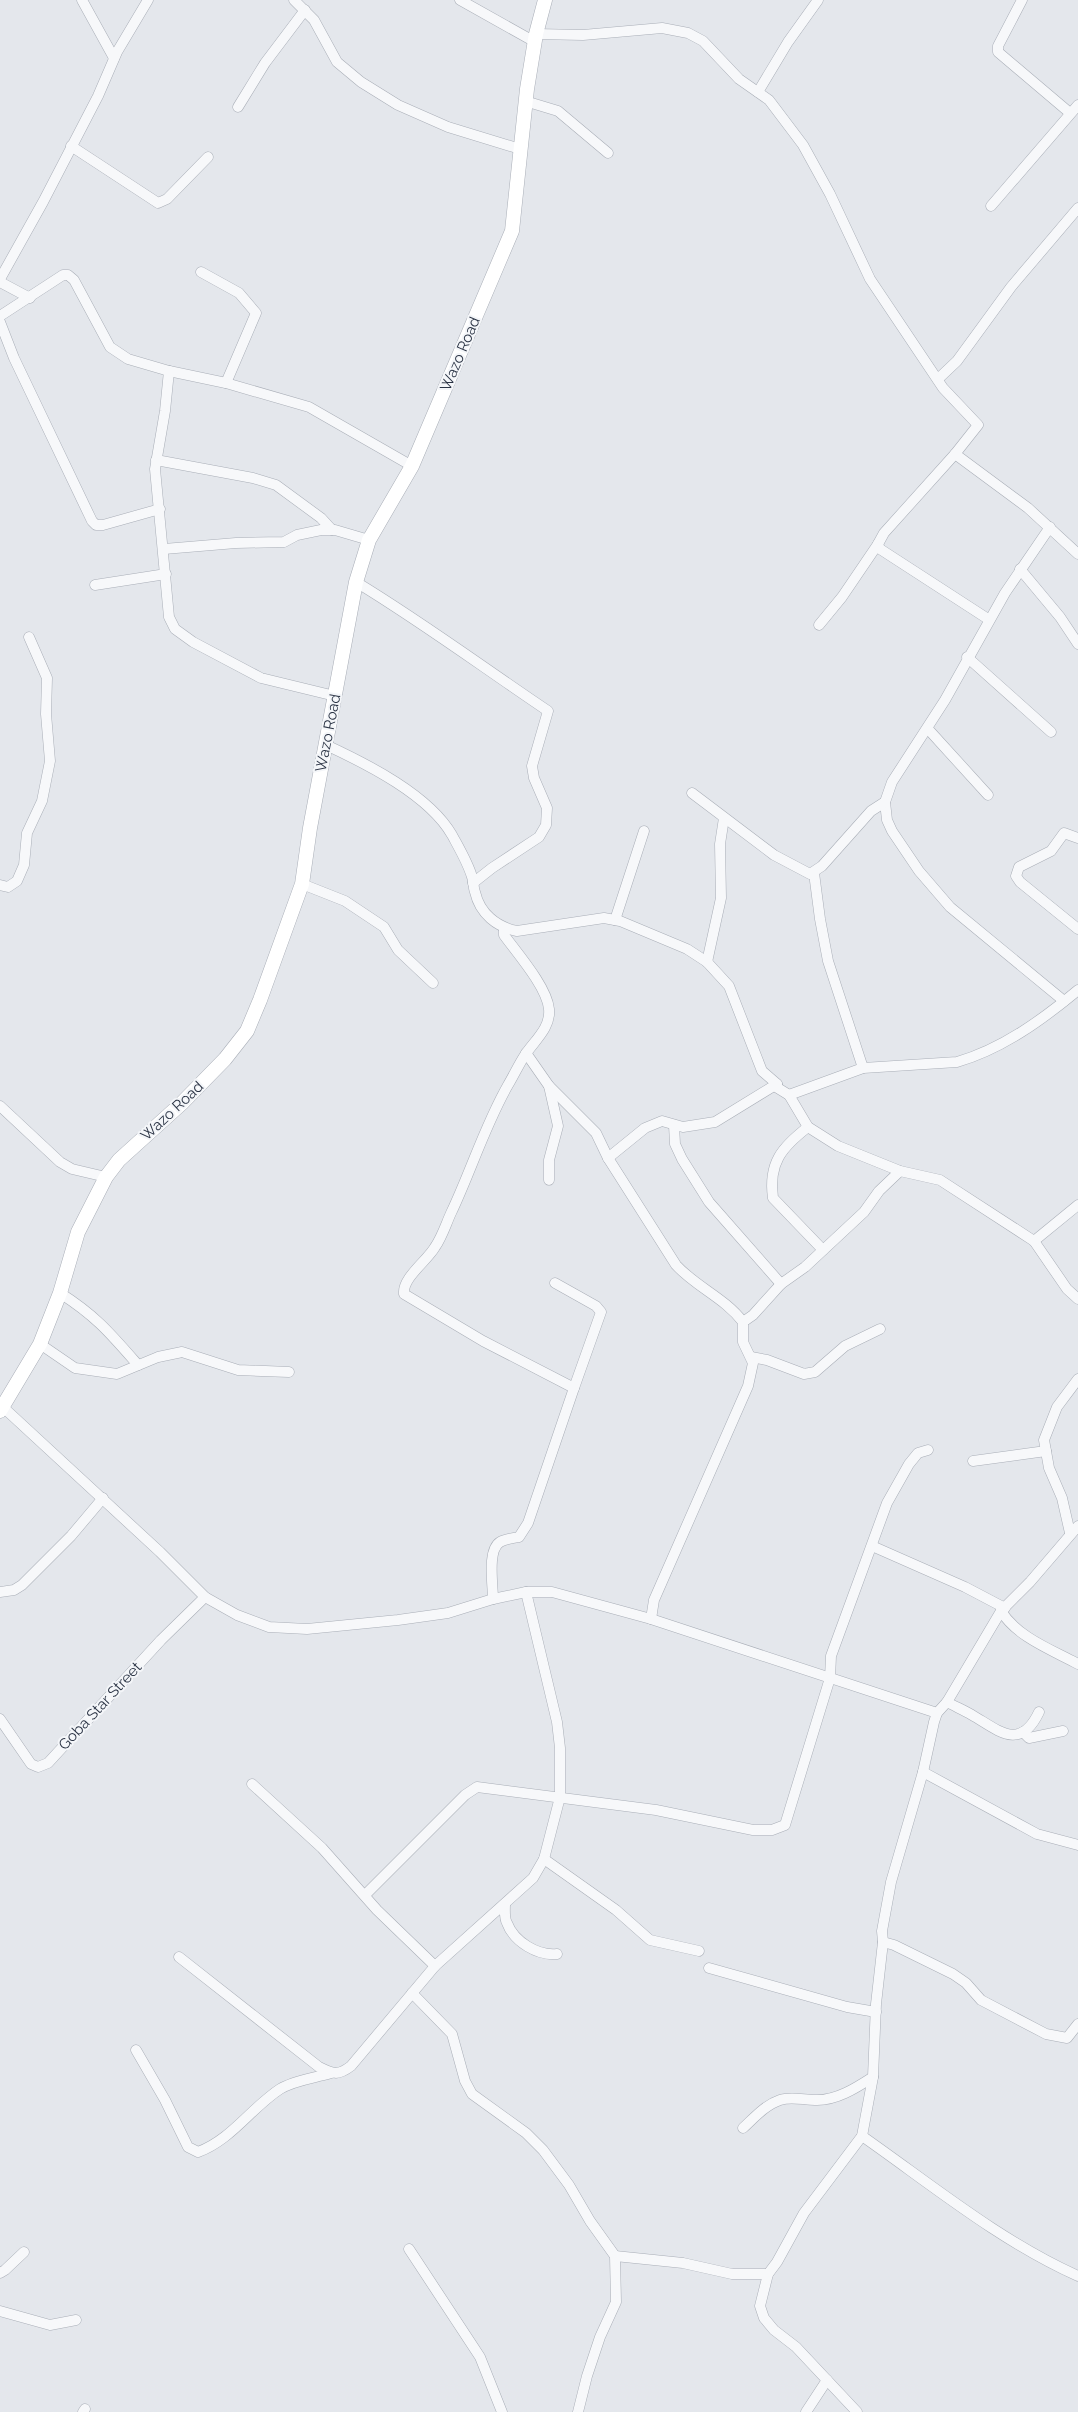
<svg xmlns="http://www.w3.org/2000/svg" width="1078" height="2412" viewBox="0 0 1078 2412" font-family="Raleway,sans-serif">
<rect width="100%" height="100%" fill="#e4e7ec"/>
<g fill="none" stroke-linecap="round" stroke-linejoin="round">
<g stroke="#a9aeb7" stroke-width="11">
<g id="street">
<polyline points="82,0 114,58"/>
<polyline points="294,0 314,20 337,62 361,82 398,105 448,127 520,149"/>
<polyline points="460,0 535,42"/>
<polyline points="1022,0 998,46 998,52 1070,113"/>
<polyline points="536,34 583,35 662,28 688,33 703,41 739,79 769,100 803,145 830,194 870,279 943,388 978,425 955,454 884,533 878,544 880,549 988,619"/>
<polyline points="758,92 788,42 818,0"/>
<polyline points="525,101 558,111 608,153"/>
<polyline points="238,107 265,63 305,10"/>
<polyline points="71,146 158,203 167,199 208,157"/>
<polyline points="991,206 1078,105"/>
<polyline points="201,272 239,293 256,313 226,383"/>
<polyline points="0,279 43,202 98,96 117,52 148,0"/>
<polyline points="0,282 30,298"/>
<polyline points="0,316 63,275 68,275 74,280 110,347 128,359 169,371 226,383 309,407 412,466"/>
<polyline points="0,322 14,358 92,521 96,525 103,525 160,509"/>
<polyline points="169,371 165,411 155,469 169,617 175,629 193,642 261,678 335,696"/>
<polyline points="938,379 957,361 1011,287 1078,208"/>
<polyline points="955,454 1028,508 1078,554"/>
<polyline points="156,460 253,478 276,485 321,518 332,530"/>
<polyline points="1050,527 1005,593 945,700 892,782 885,802 887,820 892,831 919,871 950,907 1064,1001"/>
<polyline points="164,549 236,543 284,542 297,535 321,530 335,530 369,540"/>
<polyline points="1020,569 1060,617 1078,644"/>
<path d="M356 582C422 622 484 668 548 711L532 766 534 778 547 808 546 825 539 837 492 868 473 883"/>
<polyline points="95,585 166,574"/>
<polyline points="819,625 842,597 878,544"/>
<polyline points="967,657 1051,732"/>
<polyline points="928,729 988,795"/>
<path d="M326 745C367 764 429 795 452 835 459 848 468 863 472 877 474 882 473 887 475 892 480 914 497 927 517 931L604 918 620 921 687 949 707 962 729 986 762 1071 777 1084 776 1087 789 1095 808 1127 838 1146 900 1171 940 1180 1034 1241 1067 1289 1078 1299"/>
<polyline points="692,793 774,855 810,874 822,866 871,811 885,802"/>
<polyline points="1078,838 1064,833 1051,851 1019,867 1016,876 1020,882 1078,929"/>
<polyline points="814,873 820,919 828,961 863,1068"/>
<polyline points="302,884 345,901 384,927 398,950 433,983"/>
<polyline points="0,885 8,887 17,881 24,865 27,833 42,801 50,761 46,714 47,678 29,637"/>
<polyline points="615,920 644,831"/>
<path d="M504 929V935C517 953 547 987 549 1009 551 1028 534 1041 525 1055 519 1064 514 1075 508 1085 485 1125 471 1171 451 1213 446 1224 442 1237 435 1247 427 1261 402 1278 404 1294L483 1341 574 1388 601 1312 596 1306 555 1283"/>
<polyline points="707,962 721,898 720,844 724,818"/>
<path d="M526 1053 549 1086 596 1133 608 1158 676 1265C696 1287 725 1298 743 1322V1342L753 1363 748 1386 654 1600 651 1619"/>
<polyline points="549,1086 558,1126 549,1160 549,1180"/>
<path d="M789 1095 863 1068 957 1062C1002 1049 1042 1020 1078 990"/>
<polyline points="0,1106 60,1162 72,1169 106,1177"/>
<polyline points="674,1125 675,1144 682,1159 709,1202 781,1284"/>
<path d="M808 1127C782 1147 768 1163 773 1198L823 1250"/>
<polyline points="608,1158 645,1128 662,1121 683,1127 715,1122 777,1084"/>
<polyline points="1034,1241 1078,1205"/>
<path d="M60 1293C96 1316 110 1333 138 1365"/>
<polyline points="743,1322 753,1315 781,1284 805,1267 864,1212 879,1191 900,1171"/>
<polyline points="40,1344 75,1368 117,1374 158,1357 182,1352 238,1370 289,1372"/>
<polyline points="751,1357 767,1360 804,1374 815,1372 845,1346 880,1329"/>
<polyline points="4,1408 160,1552 205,1597 237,1615 269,1627 307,1629 398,1620 448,1613 493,1599 526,1592 552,1592 651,1619 937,1713"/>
<polyline points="973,1461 1046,1451"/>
<polyline points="1070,1533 1062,1498 1049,1468 1044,1440 1057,1407 1078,1379"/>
<polyline points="872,1546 965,1587 1005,1608"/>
<polyline points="0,1592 14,1590 22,1585 71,1536 103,1498"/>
<path d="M493 1599C493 1585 487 1550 500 1542 505 1539 513 1538 519 1537L528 1523 574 1388"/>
<path d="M1001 1611C1017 1637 1052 1650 1078 1664"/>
<path d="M947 1702C956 1707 964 1710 972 1715 998 1730 1020 1752 1039 1712"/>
<polyline points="0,1719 31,1764 38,1767 48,1763 161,1640 205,1597"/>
<polyline points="1023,1732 1029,1738 1063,1731"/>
<polyline points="923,1772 1037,1834 1078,1845"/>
<polyline points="252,1784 322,1848 377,1910 435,1966"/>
<polyline points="544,1859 616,1910 650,1940 699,1951"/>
<polyline points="365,1895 465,1795 477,1787 656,1810 753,1830 772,1830 785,1825 830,1678 831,1656 887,1503 909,1464 918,1453 928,1450"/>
<path d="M505 1904C505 1910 504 1918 507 1923 514 1942 538 1956 557 1954"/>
<polyline points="883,1942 894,1945 953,1974 966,1983 981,2000 1046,2034 1067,2038 1078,2024"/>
<path d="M179 1957 319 2067C333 2074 338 2076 351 2066L435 1966 533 1878 544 1859 560 1797V1748L557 1722 526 1592"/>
<polyline points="709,1968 847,2007 876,2012"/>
<polyline points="412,1993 452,2034 465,2081 472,2094 526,2133 543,2150 569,2185 590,2221 615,2256 616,2302 600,2337 587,2376 578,2412"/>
<path d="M136 2050 165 2100 188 2147 198 2152C231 2140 251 2108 280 2089 294 2080 315 2078 331 2073"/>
<path d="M743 2128C754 2118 765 2105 780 2100 791 2096 804 2100 815 2100 836 2101 856 2088 873 2077"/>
<path d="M862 2136C932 2185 1000 2241 1078 2276"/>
<polyline points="409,2249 480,2357 502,2412"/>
<polyline points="615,2256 683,2263 732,2274 768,2274"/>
<polyline points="0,2273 5,2270 24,2252"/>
<polyline points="0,2311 50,2325 76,2320"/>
<polyline points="83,2412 85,2409"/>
<polyline points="806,2412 827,2380"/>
<polyline points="857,2412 796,2347 774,2330 764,2318 760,2306 768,2274 777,2262 804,2213 862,2136 873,2077 876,2004 883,1942 882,1931 891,1882 923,1772 934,1722 937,1713 947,1702 1001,1611 1030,1582 1078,1526"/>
</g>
</g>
<g stroke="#a9aeb7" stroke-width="15">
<polyline id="secondary" points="0,1411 40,1344 60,1293 78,1232 106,1177 119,1160 182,1103 225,1059 247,1031 260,1000 302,884 310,828 356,582 369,540 412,466 512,231 527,89 536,34 545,0"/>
</g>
<use href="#street" stroke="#f7f8fa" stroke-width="10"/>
<use href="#secondary" stroke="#fff" stroke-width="14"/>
</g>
<g text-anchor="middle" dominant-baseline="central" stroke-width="4" stroke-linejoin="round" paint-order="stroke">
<g font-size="15" fill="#2b3445" stroke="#f4f6f9">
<text transform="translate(460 354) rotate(-67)">Wazo Road</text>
<text transform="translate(328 733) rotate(-79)">Wazo Road</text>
<text transform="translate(172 1111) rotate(-43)">Wazo Road</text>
<text transform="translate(100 1706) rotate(-47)">Goba Star Street</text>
</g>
</g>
</svg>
